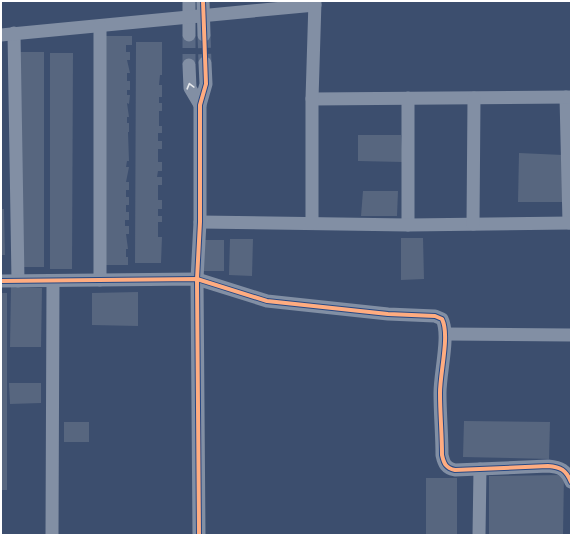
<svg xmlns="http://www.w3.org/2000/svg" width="572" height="536" viewBox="0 0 572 536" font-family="'Titillium Web',sans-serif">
<rect width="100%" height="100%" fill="#3c4e6e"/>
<g fill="#57667f">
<polygon points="106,36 132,36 132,45 126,45 126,52 130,52 130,60 127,60 130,73 127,73 127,81 130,81 130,90 127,90 127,95 130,95 129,104 127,103 129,117 127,117 127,123 129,123 129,132 128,132 129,161 127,161 126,167 129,167 126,182 129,182 129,190 126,190 126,197 129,197 129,205 126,205 126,212 129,212 129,220 125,220 125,226 129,226 129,234 126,234 128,249 126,249 126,257 128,257 128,265 104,265"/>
<polygon points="136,42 162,42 162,75 160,75 159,85 162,85 162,97 159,97 159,103 162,103 162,111 159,111 159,126 162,126 162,133 158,133 158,141 162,141 162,149 158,149 158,162 162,162 162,171 158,171 157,177 162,177 162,185 158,185 158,200 162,200 162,209 158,209 158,216 162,216 162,222 158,222 158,237 162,237 161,263 135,263"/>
<rect x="20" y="52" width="24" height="215"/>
<polygon points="50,53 73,53 72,269 50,269"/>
<polygon points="358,135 401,135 403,162 358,161"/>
<polygon points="519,153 563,155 562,202 518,202"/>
<polygon points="363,191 398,191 397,216 361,216"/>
<polygon points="1,209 4,209 5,255 1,255"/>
<polygon points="401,238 423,238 424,279 401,280"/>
<polygon points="230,239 253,239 252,276 229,275"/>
<polygon points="202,240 224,240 224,271 203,271"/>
<polygon points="11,287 42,288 41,347 10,347"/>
<polygon points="138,292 138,326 92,325 92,293"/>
<rect x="1" y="293" width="6" height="197"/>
<polygon points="9,383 41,383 41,403 10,404"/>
<polygon points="464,421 550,422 549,459 463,457"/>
<rect x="64" y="422" width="25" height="20"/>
<polygon points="564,475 563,535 489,535 489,476"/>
<rect x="426" y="478" width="31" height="57"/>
</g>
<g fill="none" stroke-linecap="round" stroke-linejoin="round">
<g stroke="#596984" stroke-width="13" stroke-dasharray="13 6" stroke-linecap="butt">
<polyline points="189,35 189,65"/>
<polyline points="204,35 205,63"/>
</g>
<g stroke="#828fa4" stroke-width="13">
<polyline points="189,1 189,35"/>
<polyline points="203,1 204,35"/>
<polyline points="14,33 18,281"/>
<polyline points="1,35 315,5"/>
<polyline points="189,65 190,88 200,105"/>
<polyline points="566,97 569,223"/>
<polyline points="408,98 408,225"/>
<polyline points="312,99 571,97"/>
<polyline points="200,222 408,225 571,223"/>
<polyline points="312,223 312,99 315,1"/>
<polyline points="473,224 474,98"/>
<polyline points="100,280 100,26"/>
<path d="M1 281 197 279 267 301 388 314 435 316 442 319C450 335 440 372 440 393 440 414 442 434 442 455 444 464 446 468 455 470L548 466C561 467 566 470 571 482"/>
<polyline points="446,334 571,335"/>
<polyline points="52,535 53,281"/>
<polyline points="199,535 197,279 200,222 200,105 206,84 205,63"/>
<polyline points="479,535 480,469"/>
</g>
<g stroke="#274883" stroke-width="6">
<g id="cycleway">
<path d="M1 281 197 279 267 301 388 314 435 316 442 319C450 335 440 372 440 393 440 414 442 434 442 455 444 464 446 468 455 470L548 466C561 467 566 470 571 482"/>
<polyline points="199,535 197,279 200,222 200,105 206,84 203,1"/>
</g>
</g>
<use href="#cycleway" stroke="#ffac80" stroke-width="4"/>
</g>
<defs><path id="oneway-chevron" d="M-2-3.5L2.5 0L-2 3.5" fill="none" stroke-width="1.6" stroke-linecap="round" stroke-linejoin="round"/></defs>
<use stroke="#e6e9ed" href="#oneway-chevron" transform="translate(190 86) rotate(-105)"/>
<rect width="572" height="536" fill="none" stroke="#ffffff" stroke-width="4"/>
</svg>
